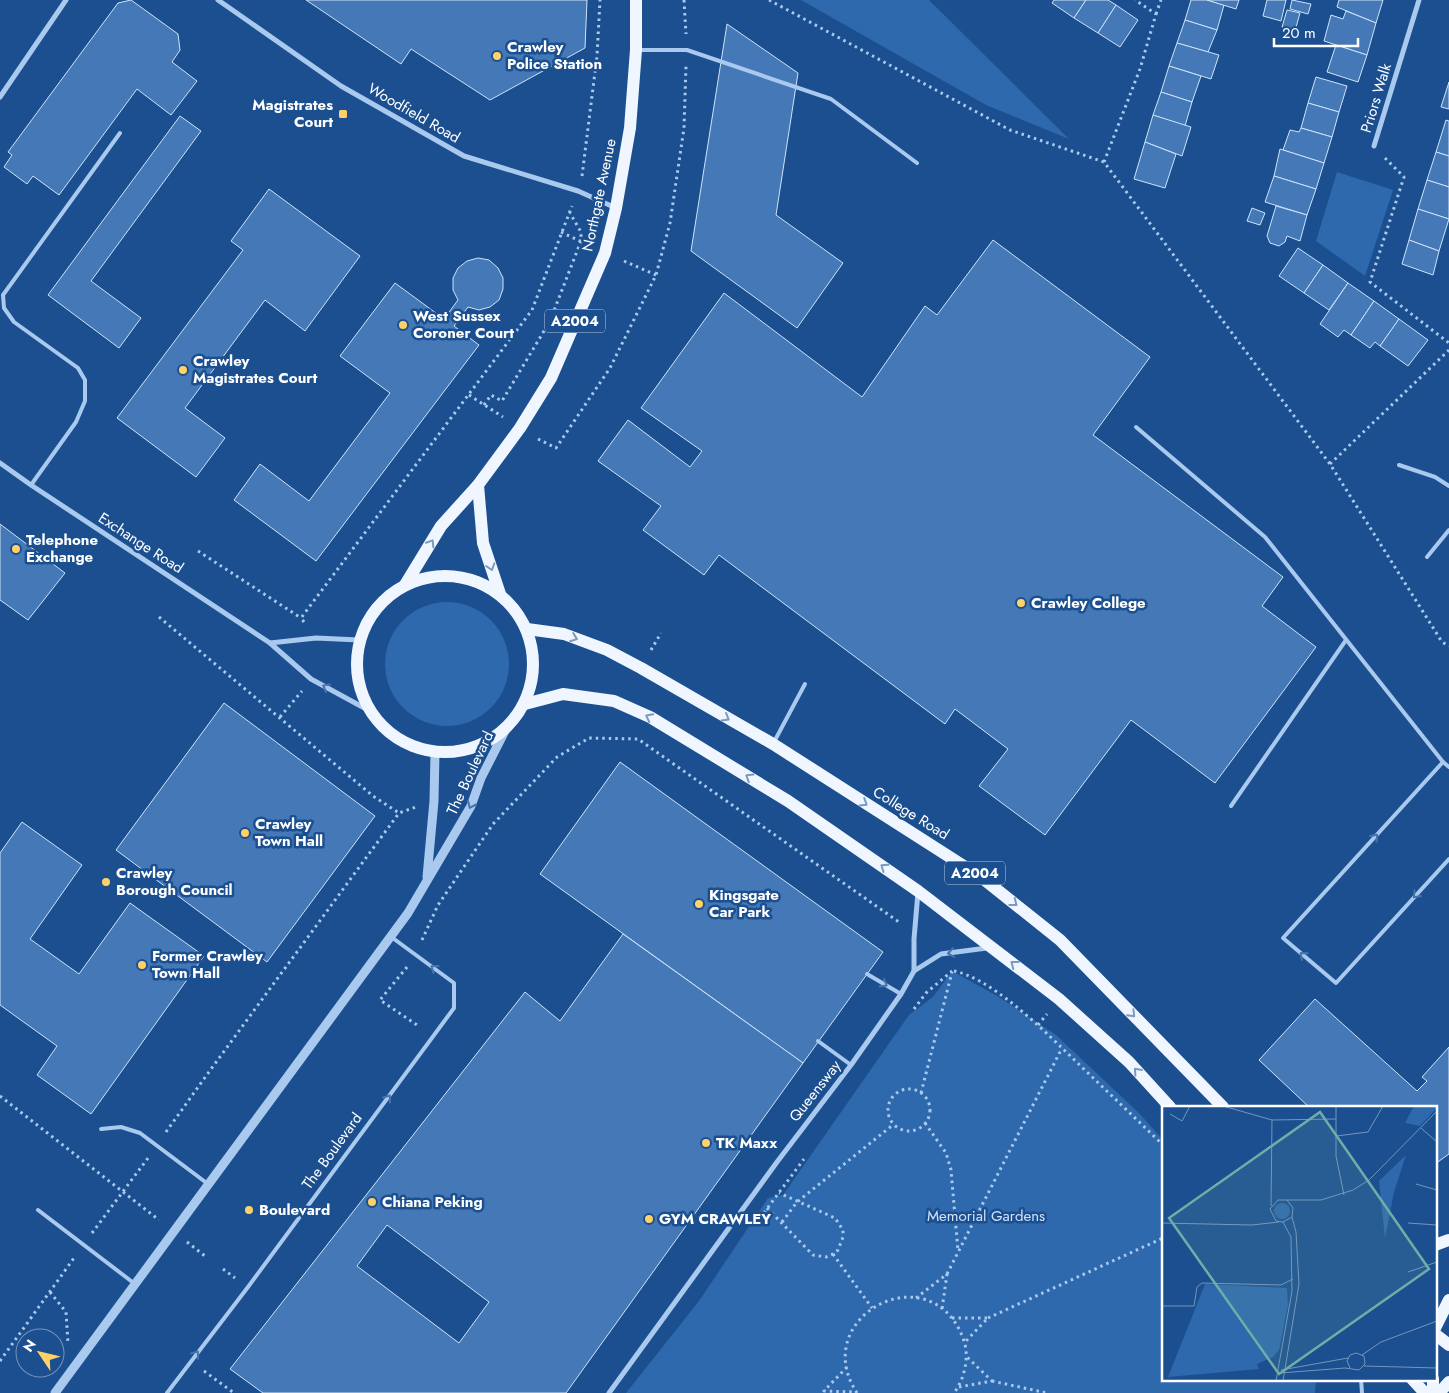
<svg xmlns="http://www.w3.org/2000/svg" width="1449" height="1393" viewBox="0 0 1449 1393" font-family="Jost,sans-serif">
<rect width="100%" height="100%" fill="#1b4f8f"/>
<g fill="#2e69ad">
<polygon points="801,0 929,0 1069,139 986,105"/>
<polygon points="1337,172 1393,190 1365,276 1316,241"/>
<circle cx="447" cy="664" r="62"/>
<polygon points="952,971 999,997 1056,1035 1140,1114 1163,1140 1163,1379 1316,1379 1315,1393 626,1393 699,1301 768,1198 783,1195 909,1015 933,997"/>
</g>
<g fill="#4478b7" stroke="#cfe3fa" fill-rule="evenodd">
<polygon points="131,0 178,34 180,50 172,62 197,81 171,115 137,89 59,195 33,176 27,184 4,167 12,155 8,152 118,3"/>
<polygon points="306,0 587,0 585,48 490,100 411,49 401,64"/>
<polygon points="1054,0 1086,0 1074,18 1052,3"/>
<polygon points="1086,0 1108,0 1116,5 1098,33 1074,18"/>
<polygon points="1191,0 1207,0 1224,5 1217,30 1185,20"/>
<polygon points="1207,0 1239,0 1236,9"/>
<polygon points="1267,0 1286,0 1281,21 1263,16"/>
<polygon points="1292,0 1311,4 1308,14 1290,9"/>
<polygon points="1339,0 1383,0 1376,23 1337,7"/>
<polygon points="1116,5 1138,20 1120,47 1098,33"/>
<polygon points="1287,10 1300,13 1295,31 1282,27"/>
<polygon points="1346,11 1376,23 1367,55 1324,41 1331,15 1343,19"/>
<polygon points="1185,20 1217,30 1208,52 1177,43"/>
<polygon points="727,24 798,73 776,215 843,263 797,328 691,251"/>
<polygon points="1177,43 1219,55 1211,79 1169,66"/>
<polygon points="1336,45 1367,55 1358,82 1327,72"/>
<polygon points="1169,66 1201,76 1192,102 1161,92"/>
<polygon points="1316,77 1347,86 1339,112 1308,103"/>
<polygon points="1449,82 1449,109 1441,107"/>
<polygon points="1161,92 1192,102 1185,126 1153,115"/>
<polygon points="1308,103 1339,112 1332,137 1301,128"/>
<polygon points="1153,115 1191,127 1182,156 1145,142"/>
<polygon points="180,116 201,131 91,281 141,318 119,348 48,295"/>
<polygon points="1446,120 1449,121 1449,156 1436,152"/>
<polygon points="1301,128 1332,137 1324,163 1283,150 1290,130 1299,132"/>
<polygon points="1145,142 1176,154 1165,188 1134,179"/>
<polygon points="1280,149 1324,163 1316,189 1274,176"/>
<polygon points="1436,152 1449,156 1449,187 1427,180"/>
<polygon points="1274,176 1316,189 1307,215 1265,202"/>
<polygon points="1427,180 1449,187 1449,219 1418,209"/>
<polygon points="269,189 360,256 305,331 265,300 185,408 225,438 196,477 117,418 243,250 231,241"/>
<polygon points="1276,206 1307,215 1300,241 1287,236 1285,242 1279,246 1270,243 1267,236"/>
<polygon points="1252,208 1265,213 1260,225 1247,221"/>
<polygon points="1418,209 1449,219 1439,251 1409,240"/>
<polygon points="993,240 1150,357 1093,435 1283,577 1262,606 1316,647 1215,783 1131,720 1045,835 979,786 1008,749 955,709 945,724 719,555 704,575 643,530 661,506 598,461 628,420 690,467 702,451 641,408 724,293 862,397 925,306 937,315"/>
<polygon points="1409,240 1439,251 1433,275 1402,264"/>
<polygon points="1298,248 1323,265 1304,293 1279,276"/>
<polygon points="478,258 489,260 498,268 503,278 503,289 499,300 490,307 479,310 468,307 454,326 479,345 316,561 234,500 260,464 309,501 390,393 340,356 395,283 444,319 458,300 453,290 453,278 458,268 467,261"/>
<polygon points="1323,265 1348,283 1329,310 1304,293"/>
<polygon points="1348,283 1374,301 1351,335 1344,330 1338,337 1320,324"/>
<polygon points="1374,301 1399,319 1380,346 1375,342 1370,348 1351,335"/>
<polygon points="1399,319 1428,340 1408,366 1380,346"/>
<polygon points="0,524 65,573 28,620 0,600"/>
<polygon points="224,703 375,816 267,962 116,850"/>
<polygon points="620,762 883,952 803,1063 540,874"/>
<polygon points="22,822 82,865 30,939 79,974 130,903 204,956 91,1114 37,1075 57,1046 0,1005 0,853"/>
<path d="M623 934 803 1063 566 1393H263L230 1369 525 992 560 1021ZM387 1225 489 1302 459 1343 357 1266Z"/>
<polygon points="1315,999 1417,1091 1427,1081 1422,1077 1449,1047 1449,1154 1435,1164 1435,1107 1309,1107 1259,1060"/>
</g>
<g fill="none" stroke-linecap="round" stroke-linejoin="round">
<g stroke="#a9c9ee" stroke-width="3" stroke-dasharray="2.5 4" stroke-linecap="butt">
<polyline points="684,0 686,34"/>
<polyline points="769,0 1010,130 1104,162 1330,464 1442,642 1449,646"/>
<polyline points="1156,14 1161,0"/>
<polyline points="1385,158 1404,177 1370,282 1449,343"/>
<polyline points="1104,162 1140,69 1156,14 1135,0"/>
<polyline points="582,176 597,56 600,0"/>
<polyline points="561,232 582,242"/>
<polyline points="624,261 656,275"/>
<polyline points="469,395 503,417"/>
<polyline points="484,405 491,395 502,401 550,321 581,241 581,232 570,213"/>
<polyline points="538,439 556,448 610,368 656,275 670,223 684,128 686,66"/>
<polyline points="1330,464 1449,350"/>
<polyline points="198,551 301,618"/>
<polyline points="159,617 373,796 399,813"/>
<polyline points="304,622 301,618 532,310 572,206"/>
<polyline points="651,650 661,633"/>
<polyline points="280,717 302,691"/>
<polyline points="422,940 438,905 493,824 557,757 589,738 638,739 899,922"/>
<polyline points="407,967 380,1000 420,1027"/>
<path d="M954 971C989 978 1035 1022 1061 1047 1095 1080 1129 1112 1163 1145"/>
<polyline points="914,1009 926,993 952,971"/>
<polyline points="1038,1025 1047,1014"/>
<circle cx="909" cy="1110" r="21"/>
<polyline points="921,1093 952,972"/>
<polyline points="0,1096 159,1220"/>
<polyline points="925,1123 946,1153 951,1170 958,1251"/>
<polyline points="166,1132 211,1069 399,813 416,807"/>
<polyline points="767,1208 813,1255 826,1257 833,1254 838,1250 843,1237 843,1230 835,1218 779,1193"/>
<polyline points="760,1218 804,1159"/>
<polyline points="782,1222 797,1202 894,1124"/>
<polyline points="92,1233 148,1158"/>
<polyline points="187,1242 205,1256"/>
<polyline points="833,1254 872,1308"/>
<polyline points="223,1269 235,1278"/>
<polyline points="947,1274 1062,1048"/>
<polyline points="50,1292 66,1312 68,1343"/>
<polyline points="916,1298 947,1274 942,1309"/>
<polyline points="952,1318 988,1318 965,1342"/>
<polyline points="988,1318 1163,1238"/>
<polyline points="0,1361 74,1258"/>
<polyline points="847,1367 824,1391 856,1392"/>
<polyline points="204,1371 234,1393"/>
<polyline points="992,1381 1047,1393"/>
<polyline points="959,1387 992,1381 967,1357"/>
<path d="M857 1393C807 1317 930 1252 963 1338 970 1356 965 1378 954 1393"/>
</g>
<g stroke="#a9c9ee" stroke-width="4">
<polyline points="638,50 687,50 831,99 917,163"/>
<polyline points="1136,427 1265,537 1443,762"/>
<polyline points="1399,465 1435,477 1449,486"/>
<polyline points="31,485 76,422 85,401 85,380 78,368 14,322 4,308 3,295 120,133"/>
<polyline points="1427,557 1449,530"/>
<polyline points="774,742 805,684"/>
<polyline points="1449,767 1443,762 1283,938 1336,983 1449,859"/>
<polyline points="1231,806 1346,640"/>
<polyline points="867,974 901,994"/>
<polyline points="818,1041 851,1065"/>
<polyline points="101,1129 121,1127 140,1133 208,1184"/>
<polyline points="38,1210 135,1284"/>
<polyline points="1361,1379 1362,1393"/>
<polyline points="167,1393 248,1287 454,1008 454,983 390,936"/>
</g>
<g stroke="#a9c9ee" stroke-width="5">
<polyline points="218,0 341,86 464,156 578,191 616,208"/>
<polyline points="0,97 66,0"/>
<polyline points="1374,146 1419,0"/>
<polyline points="0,463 31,485 270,643 311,679 368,710"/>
<polyline points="270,643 316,638 359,640"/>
<polyline points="914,971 914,939 918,892"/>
<polyline points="609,1393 777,1162 851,1065 901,994 914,971 941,954 987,948"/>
</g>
<g stroke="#a9c9ee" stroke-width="9">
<polyline points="427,877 434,801 435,753"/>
<polyline points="55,1393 408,913 471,806 481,778 506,729"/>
</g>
<g stroke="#f0f6ff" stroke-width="12">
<polyline points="478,485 483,543 500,594"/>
<circle cx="445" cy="664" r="88"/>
<polyline points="405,585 441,526 478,485 520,428 551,378 605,253 616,208 630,128 636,50 636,0"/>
<polyline points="527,629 564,634 607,650 641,668 773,744 981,877 1060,940 1223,1107"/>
<polyline points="525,704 563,694 614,701 650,717 788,801 918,891 1059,999 1129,1062 1170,1107"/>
<polyline points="1435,1245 1449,1240"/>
<polyline points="1435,1328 1449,1300"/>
<polyline points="1435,1334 1449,1345"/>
<polyline points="1412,1379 1425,1393"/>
<polyline points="1433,1393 1433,1379"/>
<polyline points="1439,1393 1449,1382"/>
</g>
</g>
<defs><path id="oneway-chevron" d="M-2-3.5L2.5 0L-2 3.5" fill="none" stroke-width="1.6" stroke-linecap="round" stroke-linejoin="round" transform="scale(1.25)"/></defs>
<g stroke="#7b9ac1">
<use href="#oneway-chevron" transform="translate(431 543) rotate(-58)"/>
<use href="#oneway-chevron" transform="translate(491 567) rotate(72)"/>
<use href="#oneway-chevron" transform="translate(574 638) rotate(21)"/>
<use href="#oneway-chevron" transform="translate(649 717) rotate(-153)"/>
<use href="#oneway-chevron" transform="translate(726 718) rotate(30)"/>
<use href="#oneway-chevron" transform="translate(749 777) rotate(-148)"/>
<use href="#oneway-chevron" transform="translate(864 803) rotate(32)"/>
<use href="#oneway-chevron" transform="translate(884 867) rotate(-145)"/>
<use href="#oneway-chevron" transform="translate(1014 903) rotate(38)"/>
<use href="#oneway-chevron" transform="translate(1014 964) rotate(-142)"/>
<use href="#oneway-chevron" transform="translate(1132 1014) rotate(46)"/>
<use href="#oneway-chevron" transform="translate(1137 1071) rotate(-132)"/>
</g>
<g stroke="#4674ac">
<use href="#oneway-chevron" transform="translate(326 687) rotate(-151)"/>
<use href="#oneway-chevron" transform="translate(471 805) rotate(114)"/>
<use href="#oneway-chevron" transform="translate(1375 837) rotate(-48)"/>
<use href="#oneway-chevron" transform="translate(1416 895) rotate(132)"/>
<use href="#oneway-chevron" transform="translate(951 953) rotate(172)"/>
<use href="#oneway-chevron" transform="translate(1303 955) rotate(-139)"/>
<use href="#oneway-chevron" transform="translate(434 968) rotate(-144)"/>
<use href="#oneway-chevron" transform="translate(884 984) rotate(30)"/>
<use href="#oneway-chevron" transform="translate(388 1098) rotate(-54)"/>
<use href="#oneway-chevron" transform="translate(196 1354) rotate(-53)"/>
</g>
<g fill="#ffd166" stroke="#1b4f8f" stroke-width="2">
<circle cx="497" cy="56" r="5"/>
<rect x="338" y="109" width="10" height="10" rx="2.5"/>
<circle cx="403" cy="325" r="5"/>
<circle cx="183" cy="370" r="5"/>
<circle cx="16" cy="549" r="5"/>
<circle cx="1021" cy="603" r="5"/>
<circle cx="245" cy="833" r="5"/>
<circle cx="106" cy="882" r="5"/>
<circle cx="699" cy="904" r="5"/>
<circle cx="142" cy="965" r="5"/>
<circle cx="706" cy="1143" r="5"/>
<circle cx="372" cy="1202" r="5"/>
<circle cx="249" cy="1210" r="5"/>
<circle cx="649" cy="1219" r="5"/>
</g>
<g text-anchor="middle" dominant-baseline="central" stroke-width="5" stroke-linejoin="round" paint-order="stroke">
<g fill="#1b4f8f" stroke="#bbcadd" stroke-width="1">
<rect x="545" y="309.5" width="60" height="23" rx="4"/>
<rect x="945" y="861.5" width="60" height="23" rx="4"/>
</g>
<g font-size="14" font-weight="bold" fill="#fff">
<text x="575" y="321">A2004</text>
<text x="975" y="873">A2004</text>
</g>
<g font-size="15" font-weight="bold" fill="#fff" stroke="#1b4f8f" text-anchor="start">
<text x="507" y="47">Crawley<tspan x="507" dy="17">Police Station</tspan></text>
<text x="333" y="105" text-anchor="end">Magistrates<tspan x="333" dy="17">Court</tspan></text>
<text x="413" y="316">West Sussex<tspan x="413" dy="17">Coroner Court</tspan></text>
<text x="193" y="361">Crawley<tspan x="193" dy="17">Magistrates Court</tspan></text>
<text x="26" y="540">Telephone<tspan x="26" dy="17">Exchange</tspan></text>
<text x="1031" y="603">Crawley College</text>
<text x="255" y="824">Crawley<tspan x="255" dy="17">Town Hall</tspan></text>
<text x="116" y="873">Crawley<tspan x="116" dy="17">Borough Council</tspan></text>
<text x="709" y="895">Kingsgate<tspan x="709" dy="17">Car Park</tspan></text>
<text x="152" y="956">Former Crawley<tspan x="152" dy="17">Town Hall</tspan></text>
<text x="716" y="1143">TK Maxx</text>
<text x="382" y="1202">Chiana Peking</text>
<text x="259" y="1210">Boulevard</text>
<text x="659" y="1219">GYM CRAWLEY</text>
</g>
<g font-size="15" fill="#fff" stroke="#1b4f8f">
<text transform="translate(1376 98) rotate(-73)">Priors Walk</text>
<text transform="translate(414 113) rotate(30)">Woodfield Road</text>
<text transform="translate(599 195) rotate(-78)">Northgate Avenue</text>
<text transform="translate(141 543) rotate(33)">Exchange Road</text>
<text transform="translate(470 773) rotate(-65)">The Boulevard</text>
<text transform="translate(911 813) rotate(32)">College Road</text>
<text transform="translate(815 1091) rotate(-52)">Queensway</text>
<text transform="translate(332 1151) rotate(-54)">The Boulevard</text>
</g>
<g font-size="15" fill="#cfe3fa" stroke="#1b4f8f">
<text x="986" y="1216">Memorial Gardens</text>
</g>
</g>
<g transform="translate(1162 1106)">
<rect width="275" height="275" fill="#1b4f8f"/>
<path d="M252 0H275V2L258 20 243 17ZM244 49 232 86 223 132 217 75ZM112 105a8 8 0 1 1 16 0a8 8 0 1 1-16 0ZM43 178 125 182 126 199 117 244 111 251 95 258 97 263 6 271Z" fill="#2e69ad"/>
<path fill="none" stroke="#7695bc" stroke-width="1" d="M61 0 110 14 174 13M174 0V50L182 89M8 8 20 15 28 0M259 22 275 36M174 30 206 26 221 0M254 78 275 84M125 94 131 102 130 111 121 116 114 115 108 103 116 94H159L191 84 207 74 275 5M109 100 110 14M0 117 90 119 117 116M246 117 275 119M246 166 275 156M0 200H32L35 181 40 177 119 179 131 173M200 249 219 236 275 215M202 260 275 262M119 264 186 252M118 267 183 262 197 264 203 258 202 250 194 247 188 249 185 255 188 262M114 275 130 185 129 131 121 116M121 275 137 178 134 126 130 111"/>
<path fill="#6fada8" fill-opacity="0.15" stroke="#6fada8" stroke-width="2.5" d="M158 6 267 163 117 268 7 112Z"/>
<rect width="275" height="275" fill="none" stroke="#fff" stroke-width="2.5"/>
</g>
<g transform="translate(40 1353) rotate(305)"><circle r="24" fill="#1b4f8f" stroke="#7695bc"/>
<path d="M0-4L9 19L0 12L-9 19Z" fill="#ffd166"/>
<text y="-8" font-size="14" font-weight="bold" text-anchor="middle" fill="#ffffff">N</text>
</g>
<path d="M1274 38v8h84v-8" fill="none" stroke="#ffffff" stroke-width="2.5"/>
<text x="1282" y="38" font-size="15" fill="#ffffff" stroke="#1b4f8f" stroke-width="4" paint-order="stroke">20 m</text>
</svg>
